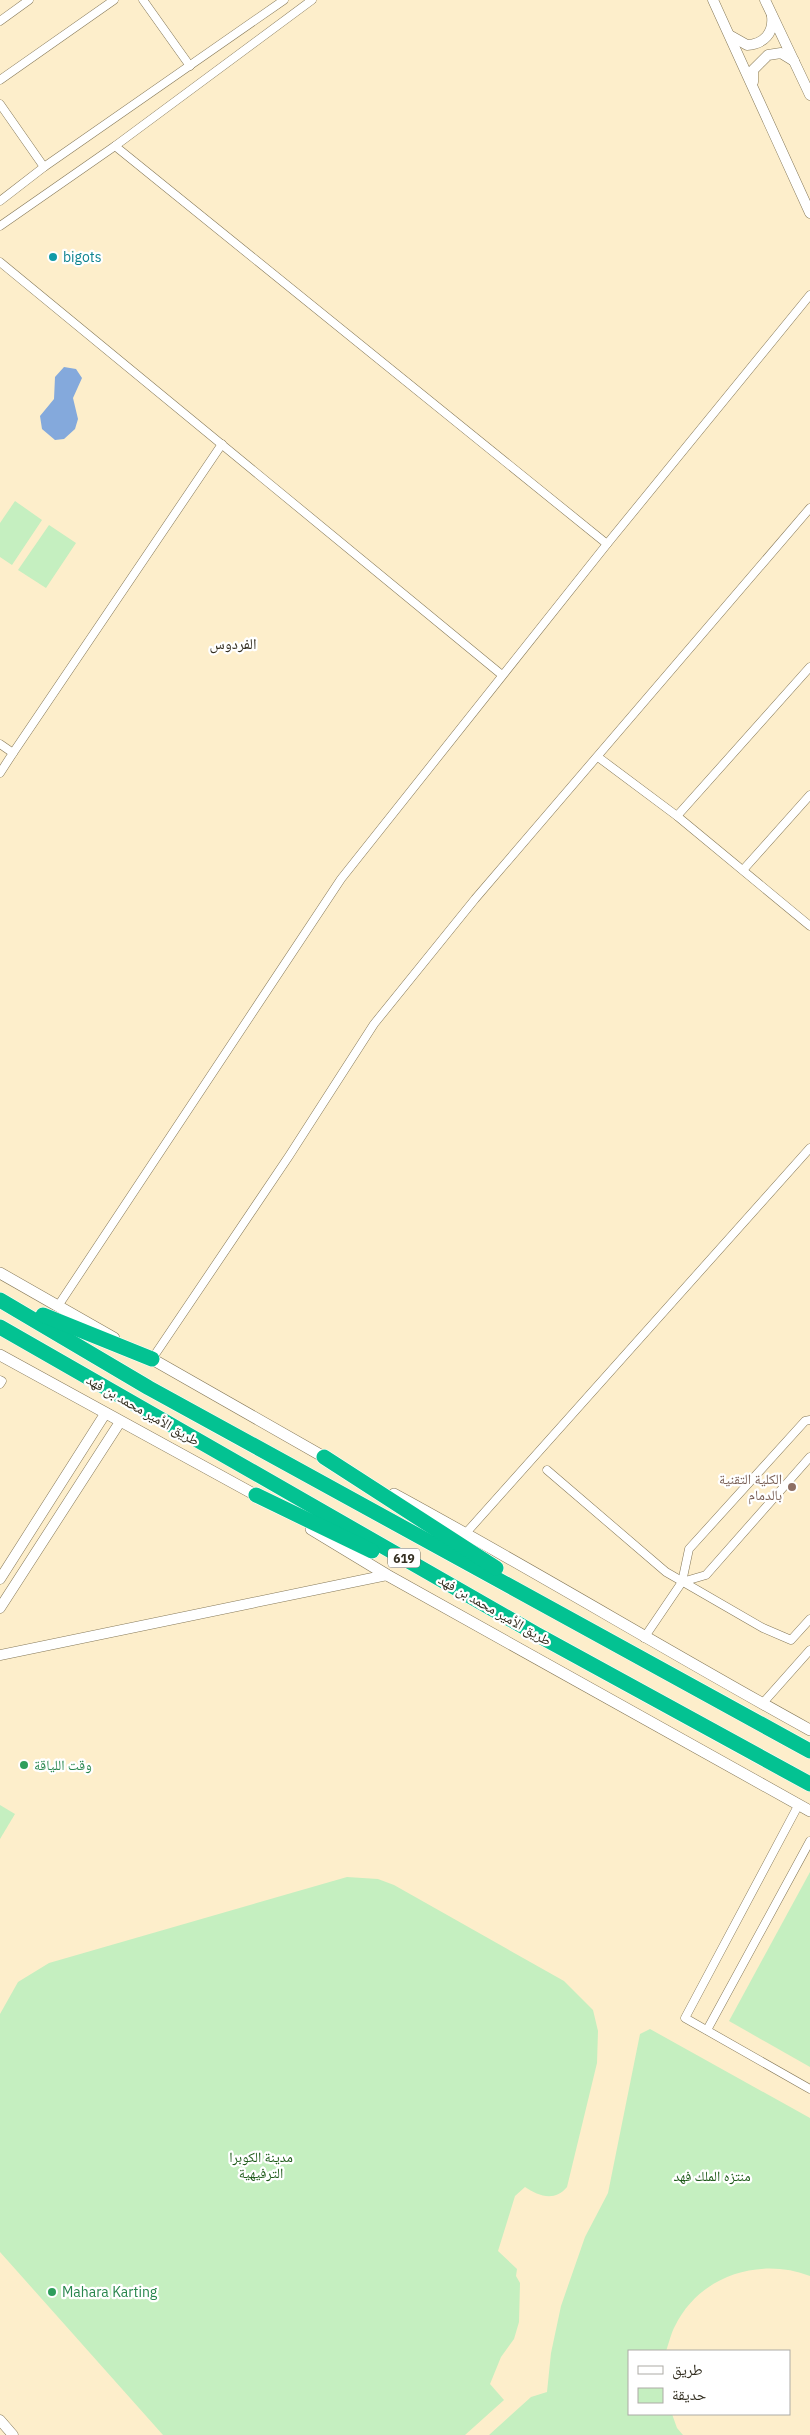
<svg xmlns="http://www.w3.org/2000/svg" width="810" height="2435" viewBox="0 0 810 2435" font-family="'IBM Plex Sans','Noto Naskh Arabic',sans-serif">
<rect width="100%" height="100%" fill="#fdeecb"/>
<g fill="#c5efc0">
<polygon points="15,501 42,520 12,565 0,557 0,523"/>
<polygon points="49,525 76,543 46,588 18,570"/>
<polygon points="0,1805 15,1814 0,1839"/>
<polygon points="810,1872 810,2067 729,2021"/>
<path d="M347 1877 378 1879 394 1885 564 1981 593 2010 598 2031 597 2063 567 2187C555 2202 538 2196 525 2187L515 2196 498 2251 517 2269 516 2276 520 2283 519 2322 514 2339 501 2357 490 2384 504 2400 465 2435H163L0 2252V2014L18 1982 49 1963Z"/>
<path d="M650 2029 810 2118V2276C760 2257 700 2275 675 2326 671 2333 669 2343 666 2351H629V2414H672L677 2428 683 2435H489L531 2397 547 2392 551 2353 561 2306 585 2237 608 2193 640 2034Z"/>
</g>
<polygon fill="#84a9dc" points="64,367 76,369 82,378 73,398 78,419 75,429 64,439 55,440 42,429 40,416 54,399 55,377"/>
<g fill="none" stroke-linecap="round" stroke-linejoin="round">
<g stroke="#857858" stroke-width="9">
<g id="minor">
<polyline points="143,0 190,66"/>
<polyline points="0,21 29,0"/>
<polyline points="0,80 114,0"/>
<polyline points="0,104 44,167"/>
<polyline points="115,146 607,544"/>
<polyline points="0,201 44,167 284,0"/>
<polyline points="0,226 115,146 312,0"/>
<polyline points="0,262 502,675"/>
<polyline points="0,744 13,753 0,773"/>
<polyline points="13,753 222,444"/>
<polyline points="598,757 677,816 810,926"/>
<polyline points="677,816 810,667"/>
<polyline points="743,870 810,795"/>
<polyline points="58,1306 341,879 607,544 810,295"/>
<polyline points="152,1359 289,1156 374,1024 475,899 810,508"/>
<polyline points="0,1380 2,1381 0,1384"/>
<polyline points="547,1470 666,1572 763,1628 791,1640 810,1619"/>
<polyline points="466,1533 810,1148"/>
<polyline points="682,1582 706,1575 810,1457"/>
<polyline points="644,1638 682,1582 689,1549 805,1421 810,1420"/>
<polyline points="762,1704 810,1650"/>
<polyline points="799,1804 685,2018 810,2089"/>
<polyline points="707,2030 810,1841"/>
</g>
</g>
<g stroke="#857858" stroke-width="11">
<g id="tertiary">
<polyline points="713,0 810,213"/>
<polyline points="765,0 810,95"/>
<path d="M731 36 747 45C764 44 774 33 772 16"/>
<polyline points="753,82 753,70 768,55 781,53 794,61"/>
<polyline points="0,1579 105,1414"/>
<polyline points="0,1608 120,1422"/>
<polyline points="0,1655 387,1575"/>
<polyline points="0,2420 13,2435"/>
</g>
</g>
<g stroke="#857858" stroke-width="12">
<g id="secondary">
<polyline points="0,1273 114,1338"/>
<polyline points="0,1355 261,1498"/>
<polyline points="145,1355 331,1461"/>
<path d="M394 1494C534 1570 670 1653 810 1730"/>
<polyline points="311,1529 387,1575 810,1811"/>
</g>
</g>
<g stroke="#fff" stroke-width="16">
<g id="motorway">
<polyline points="0,1300 149,1388 810,1751"/>
<polyline points="43,1315 152,1359"/>
<polyline points="0,1327 536,1634 810,1784"/>
<polyline points="324,1457 496,1568"/>
<polyline points="256,1495 372,1551"/>
</g>
</g>
<use href="#minor" stroke="#fff" stroke-width="8"/>
<use href="#tertiary" stroke="#fff" stroke-width="10"/>
<use href="#secondary" stroke="#fff" stroke-width="11"/>
<use href="#motorway" stroke="#03c292" stroke-width="15"/>
</g>
<circle fill="#0f9aa8" stroke="#fff" stroke-width="2" cx="53" cy="257" r="5"/>
<circle fill="#8d6e63" stroke="#fff" stroke-width="2" cx="792" cy="1487" r="5"/>
<g fill="#2e9e5b" stroke="#fff" stroke-width="2">
<circle cx="24" cy="1765" r="5"/>
<circle cx="52" cy="2292" r="5"/>
</g>
<g text-anchor="middle" dominant-baseline="central" stroke-width="4.5" stroke-linejoin="round" paint-order="stroke">
<rect fill="#fff" stroke="#706d63" stroke-width="1" x="388" y="1548.5" width="32" height="19" rx="4"/>
<g font-size="12" font-weight="bold" fill="#332e20">
<text x="404" y="1558">619</text>
</g>
<g font-size="14" fill="#0d838f" stroke="#fff" text-anchor="start">
<text x="63" y="257">bigots</text>
</g>
<g font-size="14" fill="#332e20" stroke="#fff">
<text transform="translate(143 1410) rotate(30)">طريق الأمير محمد بن فهد</text>
<text transform="translate(495 1610) rotate(30)">طريق الأمير محمد بن فهد</text>
</g>
<g font-size="14" fill="#785e54" stroke="#fff" text-anchor="end">
<text x="782" y="1479">الكلية التقنية<tspan x="782" dy="16">بالدمام</tspan></text>
</g>
<g font-size="14" fill="#27864d" stroke="#fff" text-anchor="start">
<text x="34" y="1765">وقت اللياقة</text>
<text x="62" y="2292">Mahara Karting</text>
</g>
<g font-size="14" fill="#1c5917" stroke="#fff">
<text x="261" y="2157">مدينة الكوبرا<tspan x="261" dy="16">الترفيهية</tspan></text>
<text x="712" y="2176">منتزه الملك فهد</text>
</g>
<g font-size="15" fill="#332e20" stroke="#fff">
<text x="233" y="643">الفردوس</text>
</g>
</g>
<rect x="628" y="2350" width="162" height="65" fill="#ffffff" stroke="#adaba6"/>
<rect x="638" y="2366" width="25" height="8" fill="#ffffff" stroke="#adaba6"/>
<text x="672" y="2375" font-size="15" fill="#332e20">طريق</text>
<rect x="638" y="2388" width="25" height="15" fill="#c5efc0" stroke="#adaba6"/>
<text x="672" y="2400" font-size="15" fill="#332e20">حديقة</text>
</svg>
